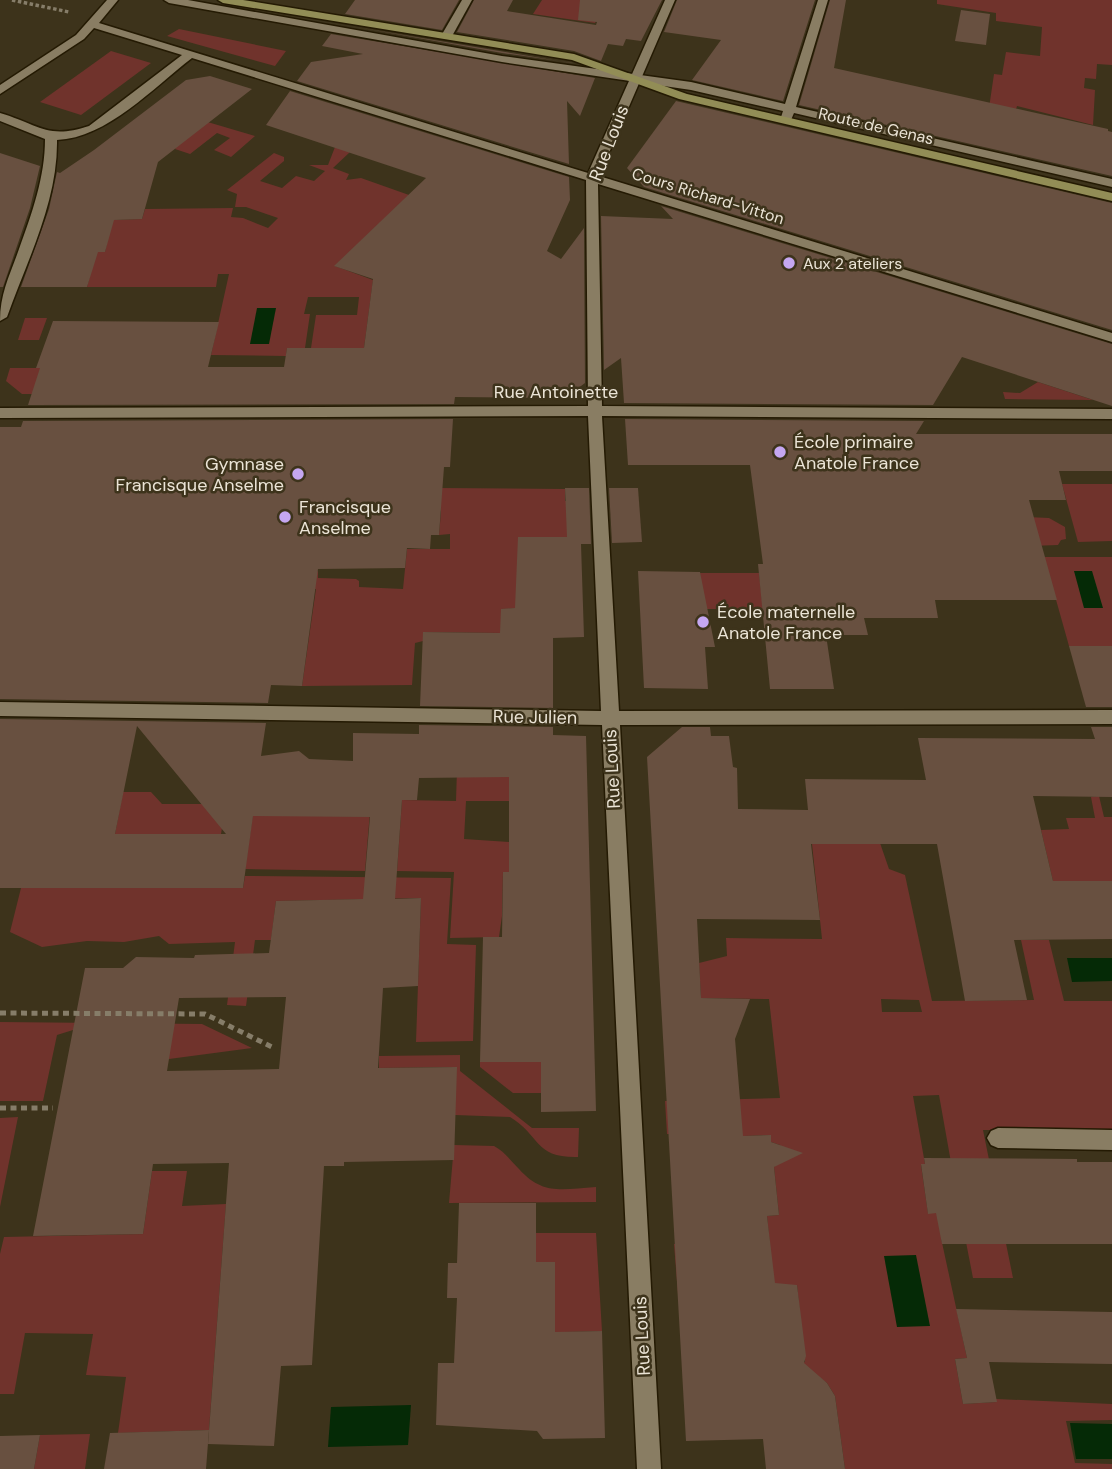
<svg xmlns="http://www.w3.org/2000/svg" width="1112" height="1469" viewBox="0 0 1112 1469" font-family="'DM Sans',sans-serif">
<rect width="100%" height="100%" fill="#3d331b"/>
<g fill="#70332c" fill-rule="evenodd">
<polygon points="542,0 606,0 595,23 533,14"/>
<polygon points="937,0 1112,0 1112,65 1097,64 1096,79 1085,78 1084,88 1095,90 1093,125 1017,106 1015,113 989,108 994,74 1002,75 1006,52 1040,56 1042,27 996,21 996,13 937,4"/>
<polygon points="179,29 286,51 275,66 167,36"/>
<polygon points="111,51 151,63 81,115 40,102"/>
<polygon points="194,118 255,136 231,157 214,150 230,138 217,133 190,154 175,149"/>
<polygon points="335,147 350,152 333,168 349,174 346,180 361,178 409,195 335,266 373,280 364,348 311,348 316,315 357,315 359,297 308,297 304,314 310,314 305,348 287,348 286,356 211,355 229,274 218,274 216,287 87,287 96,252 105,252 112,220 142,219 145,209 233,208 231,217 243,218 268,228 278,218 246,207 235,207 237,194 227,190 274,153 284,157 284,161 260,181 282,188 296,176 314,181 325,171 309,165 328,165"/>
<polygon points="25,318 47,318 39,340 18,340"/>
<polygon points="10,368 40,368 53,394 22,394 6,381"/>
<polygon points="1038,382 1093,400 1005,399 1003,392 1020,393"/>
<polygon points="1062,484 1112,484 1112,541 1078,542"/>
<polygon points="437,488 565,489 565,501 579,501 580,537 531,608 501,609 501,633 424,632 423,641 415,643 412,685 302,686 316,589 286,588 318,571 318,578 356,579 359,581 359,587 403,589 407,549 450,549 450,534 439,535 441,512"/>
<polygon points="1027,517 1049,518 1065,527 1066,539 1061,540 1058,545 1006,547"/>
<polygon points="1044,557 1112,557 1112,646 1069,646"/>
<polygon points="700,573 759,573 763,609 703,609"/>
<polygon points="374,765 365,871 245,869 253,814"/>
<polygon points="457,769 519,769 520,801 466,801 464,839 509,842 509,872 503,872 502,916 499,937 450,938 454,872 397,871 402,800 456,801"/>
<polygon points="123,792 151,792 162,804 214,804 227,798 221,834 115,834"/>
<polygon points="1099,796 1104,817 1112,817 1112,881 1053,881 1041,830 1069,829 1066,818 1095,818 1091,797"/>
<path d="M880 843 889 869 905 875 932 1001 1034 1000 1021 940H1049L1064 1001H1112V1131L983 1130 1013 1278H973L965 1237 941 1238 967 1358 955 1359 963 1404 996 1402V1399L1112 1404V1420L1066 1421 1075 1463 1112 1464V1469H845L835 1396 827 1383 799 1363 805 1362 797 1285 746 1287V1292L678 1294 674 1244 770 1245 767 1216 779 1215 774 1167 785 1154 780 1145 771 1142 770 1135 744 1136 743 1142 716 1134H667L665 1101 780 1098 769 999 701 998 699 963 727 956 726 938 822 939 812 844ZM881 999 919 1000 922 1012H882ZM939 1095 960 1213H928L921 1165 925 1164 913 1096Z"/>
<polygon points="245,876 451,878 447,944 476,945 473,1041 416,1042 421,898 276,901 271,940 255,940 246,1006 227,1005 235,942 169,944 159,936 124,942 87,941 42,947 10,932 21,888 243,888"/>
<polygon points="0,1022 202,1024 252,1048 169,1059 73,1030 57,1035 43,1101 0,1101"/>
<path d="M460 1055V1071L532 1128H579L578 1157C534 1158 541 1136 510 1117L455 1115 452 1067 379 1068V1056Z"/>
<polygon points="480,1062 541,1062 541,1093 513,1093 480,1067"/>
<polygon points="18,1117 0,1207 0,1118"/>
<path d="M454 1145 494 1146C504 1151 511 1161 519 1169 543 1196 563 1189 596 1187V1202L449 1203Z"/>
<polygon points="152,1171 187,1171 182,1206 226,1204 209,1430 118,1433 126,1377 86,1375 93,1334 25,1333 14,1394 0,1394 0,1254 4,1237 143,1234"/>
<polygon points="536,1233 596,1233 602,1331 565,1332 565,1356 537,1358 555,1262 536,1262"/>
<polygon points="90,1434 85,1469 34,1469 40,1435"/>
</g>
<g fill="#052a06">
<polygon points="257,308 276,308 269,344 250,344"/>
<polygon points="1074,571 1092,571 1103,608 1084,608"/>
<polygon points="1067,958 1112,958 1112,981 1072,982"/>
<polygon points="916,1255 930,1326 897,1327 884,1256"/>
<polygon points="411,1405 408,1445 328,1447 331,1407"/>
<polygon points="1070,1423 1112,1424 1112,1459 1076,1459"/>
</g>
<g fill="#685040" fill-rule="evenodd">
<polygon points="355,0 459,0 442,30 345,14"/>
<polygon points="474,0 513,0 507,11 596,25 597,22 578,20 580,0 662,0 641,41 626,39 623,46 608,44 601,61 574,51 457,32"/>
<polygon points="677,0 815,0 783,101 692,80 721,40 664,32"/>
<polygon points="830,0 846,0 834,68 1108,129 1108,131 1112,132 1112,176 799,105"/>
<polygon points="961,10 990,14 986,45 955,41"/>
<polygon points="362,28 571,63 573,63 502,53"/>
<polygon points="331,34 595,78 580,116 567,101 569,164 297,81 311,62 363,54 322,46"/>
<polygon points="210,76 252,89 158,162 142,219 114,220 105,252 98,252 87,287 21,287 49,209 57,172 60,173 94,150 186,80"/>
<polygon points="290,91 569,177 570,200 547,251 561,259 584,228 585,383 565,398 455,397 454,404 28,405 40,368 36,368 53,321 219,322 208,367 284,367 287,348 364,348 373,279 334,266 426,178 266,125"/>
<polygon points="676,101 1112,203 1112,330 644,187 627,168"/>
<polygon points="0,153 40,166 30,208 3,287 0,287"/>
<polygon points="661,206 1112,344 1112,406 962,357 933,405 624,403 621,358 604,370 601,216 673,219"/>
<polygon points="453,419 450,467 444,467 439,535 431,535 430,549 407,548 405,568 318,569 302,686 271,685 268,703 0,699 0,427 21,427 23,421"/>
<polygon points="625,419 924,421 916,434 1112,434 1112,471 1059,471 1066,500 1029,500 1057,600 935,600 938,618 864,618 868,635 826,635 834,689 770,689 758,564 763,564 750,465 628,465"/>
<polygon points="565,488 589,488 591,544 581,544 584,637 553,638 553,708 420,706 423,632 500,633 501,609 515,608 518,537 567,537"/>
<polygon points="609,488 638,488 642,542 612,543"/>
<polygon points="638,571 700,572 715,647 705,647 708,689 644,688"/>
<polygon points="1069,646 1112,646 1112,707 1086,707"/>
<path d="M0 719 266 723 261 756 299 751 309 759 353 761V733L419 734V725L553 727V735L586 736 596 1111 541 1112V1062H480L483 937H502L503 872H509V777L419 778 417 800H402L395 899 421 898 418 986 383 988 378 1068 457 1067 454 1160 344 1162V1166H324L312 1365 281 1366 274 1446 208 1444 229 1163 153 1164 143 1234 33 1236 85 968H123L136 957 194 958 195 955 269 953 276 901 363 899 370 817 253 816 243 888H0ZM137 726 226 834H115ZM286 997 279 1069 167 1071 179 998Z"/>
<polygon points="682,727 710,727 711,736 729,736 733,767 737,768 738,809 808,810 805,779 926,780 918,738 1095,739 1091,727 1112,727 1112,797 1033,796 1053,881 1112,881 1112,939 1014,940 1027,1000 965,1001 937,844 811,844 820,920 697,919 701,998 750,999 735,1039 743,1136 771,1135 771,1142 803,1153 774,1167 779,1215 767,1216 775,1283 797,1285 806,1356 804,1363 827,1383 835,1396 845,1469 766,1469 763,1439 686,1441 647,757"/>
<polygon points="924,1158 1077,1159 1077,1162 1112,1162 1112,1244 942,1244 936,1213 928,1214 921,1164 925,1164"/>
<polygon points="459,1203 536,1203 536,1262 555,1262 555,1332 602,1331 605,1438 543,1439 537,1431 436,1425 438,1363 454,1363 457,1298 447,1298 448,1263 457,1263"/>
<polygon points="956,1309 1112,1312 1112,1364 989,1362 997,1402 963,1404 955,1359 967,1358"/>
<polygon points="209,1430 206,1469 104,1469 110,1433"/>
<polygon points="40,1435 34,1469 0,1469 0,1436"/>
</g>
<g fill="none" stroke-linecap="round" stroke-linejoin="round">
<g stroke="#241a03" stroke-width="3">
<polygon id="lane" points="164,0 188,0 502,56 691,82 785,104 818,0 828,0 796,107 1112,179 1112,187 794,113 791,120 787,121 781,117 783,111 691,90 502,62 169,3"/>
</g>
<g stroke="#241a03" stroke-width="3">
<g id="street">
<path d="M107 0H118L99 23 588 173 665 0H675L599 176 1112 333V342L598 184 602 406 1112 409V419L602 416 619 711 1112 710V724L620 725 661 1469H637L602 725 0 716V702L601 711 588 416 0 418V408L588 406 586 180 192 58C153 88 107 138 57 140 58 201 27 261 7 317L0 321C0 293 10 275 19 249 32 213 45 177 45 139L0 121V113C38 124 47 140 89 126L182 55 94 28 84 39 0 94V85L76 35Z"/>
<polygon points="462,0 472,0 451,38 443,38 441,36"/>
<polygon points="998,1128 1112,1130 1112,1150 998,1148 991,1145 987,1138 991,1131"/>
</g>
</g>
<g stroke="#241a03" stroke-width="3">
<polygon id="secondary" points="218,0 243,0 574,54 687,94 1112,193 1112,201 679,99 572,60 223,3"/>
</g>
<polyline stroke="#867d69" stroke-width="3.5" stroke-dasharray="3.5 2.5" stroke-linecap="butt" points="12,0 69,12"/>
<g stroke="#867d69" stroke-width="5" stroke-dasharray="6 4.5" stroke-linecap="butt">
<polyline points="0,1013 205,1014 272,1047"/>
<polyline points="0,1108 53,1108"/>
</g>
<use href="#lane" fill="#897d63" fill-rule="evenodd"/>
<use href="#street" fill="#897d63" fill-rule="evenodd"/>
<use href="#secondary" fill="#928d56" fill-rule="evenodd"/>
</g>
<g fill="#c5a7f1" stroke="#3d331b" stroke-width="2.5">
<circle cx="789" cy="263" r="7"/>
<circle cx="780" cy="452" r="7"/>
<circle cx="298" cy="474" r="7"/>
<circle cx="285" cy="517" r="7"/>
<circle cx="703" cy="622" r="7"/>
</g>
<g text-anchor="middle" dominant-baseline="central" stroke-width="5" stroke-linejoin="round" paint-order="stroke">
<g font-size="16" fill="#ebe4d6" stroke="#3d331b">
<text transform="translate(876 126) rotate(13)">Route de Genas</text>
<text transform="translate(708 196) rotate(17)">Cours Richard-Vitton</text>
</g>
<g font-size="16" fill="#ebe4d6" stroke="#3d331b" text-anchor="start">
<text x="803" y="263">Aux 2 ateliers</text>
</g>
<g font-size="18" fill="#ebe4d6" stroke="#3d331b">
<text transform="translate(609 143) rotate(-69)">Rue Louis</text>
<text x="556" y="392">Rue Antoinette</text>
<text transform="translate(535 717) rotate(1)">Rue Julien</text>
<text transform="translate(612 769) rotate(-93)">Rue Louis</text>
<text transform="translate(642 1336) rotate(-93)">Rue Louis</text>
</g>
<g font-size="18" fill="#ebe4d6" stroke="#3d331b" text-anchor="start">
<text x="794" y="442">École primaire<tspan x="794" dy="21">Anatole France</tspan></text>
<text x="284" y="464" text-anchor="end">Gymnase<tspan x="284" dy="21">Francisque Anselme</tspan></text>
<text x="299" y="507">Francisque<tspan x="299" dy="21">Anselme</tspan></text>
<text x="717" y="612">École maternelle<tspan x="717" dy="21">Anatole France</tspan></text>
</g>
</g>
</svg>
